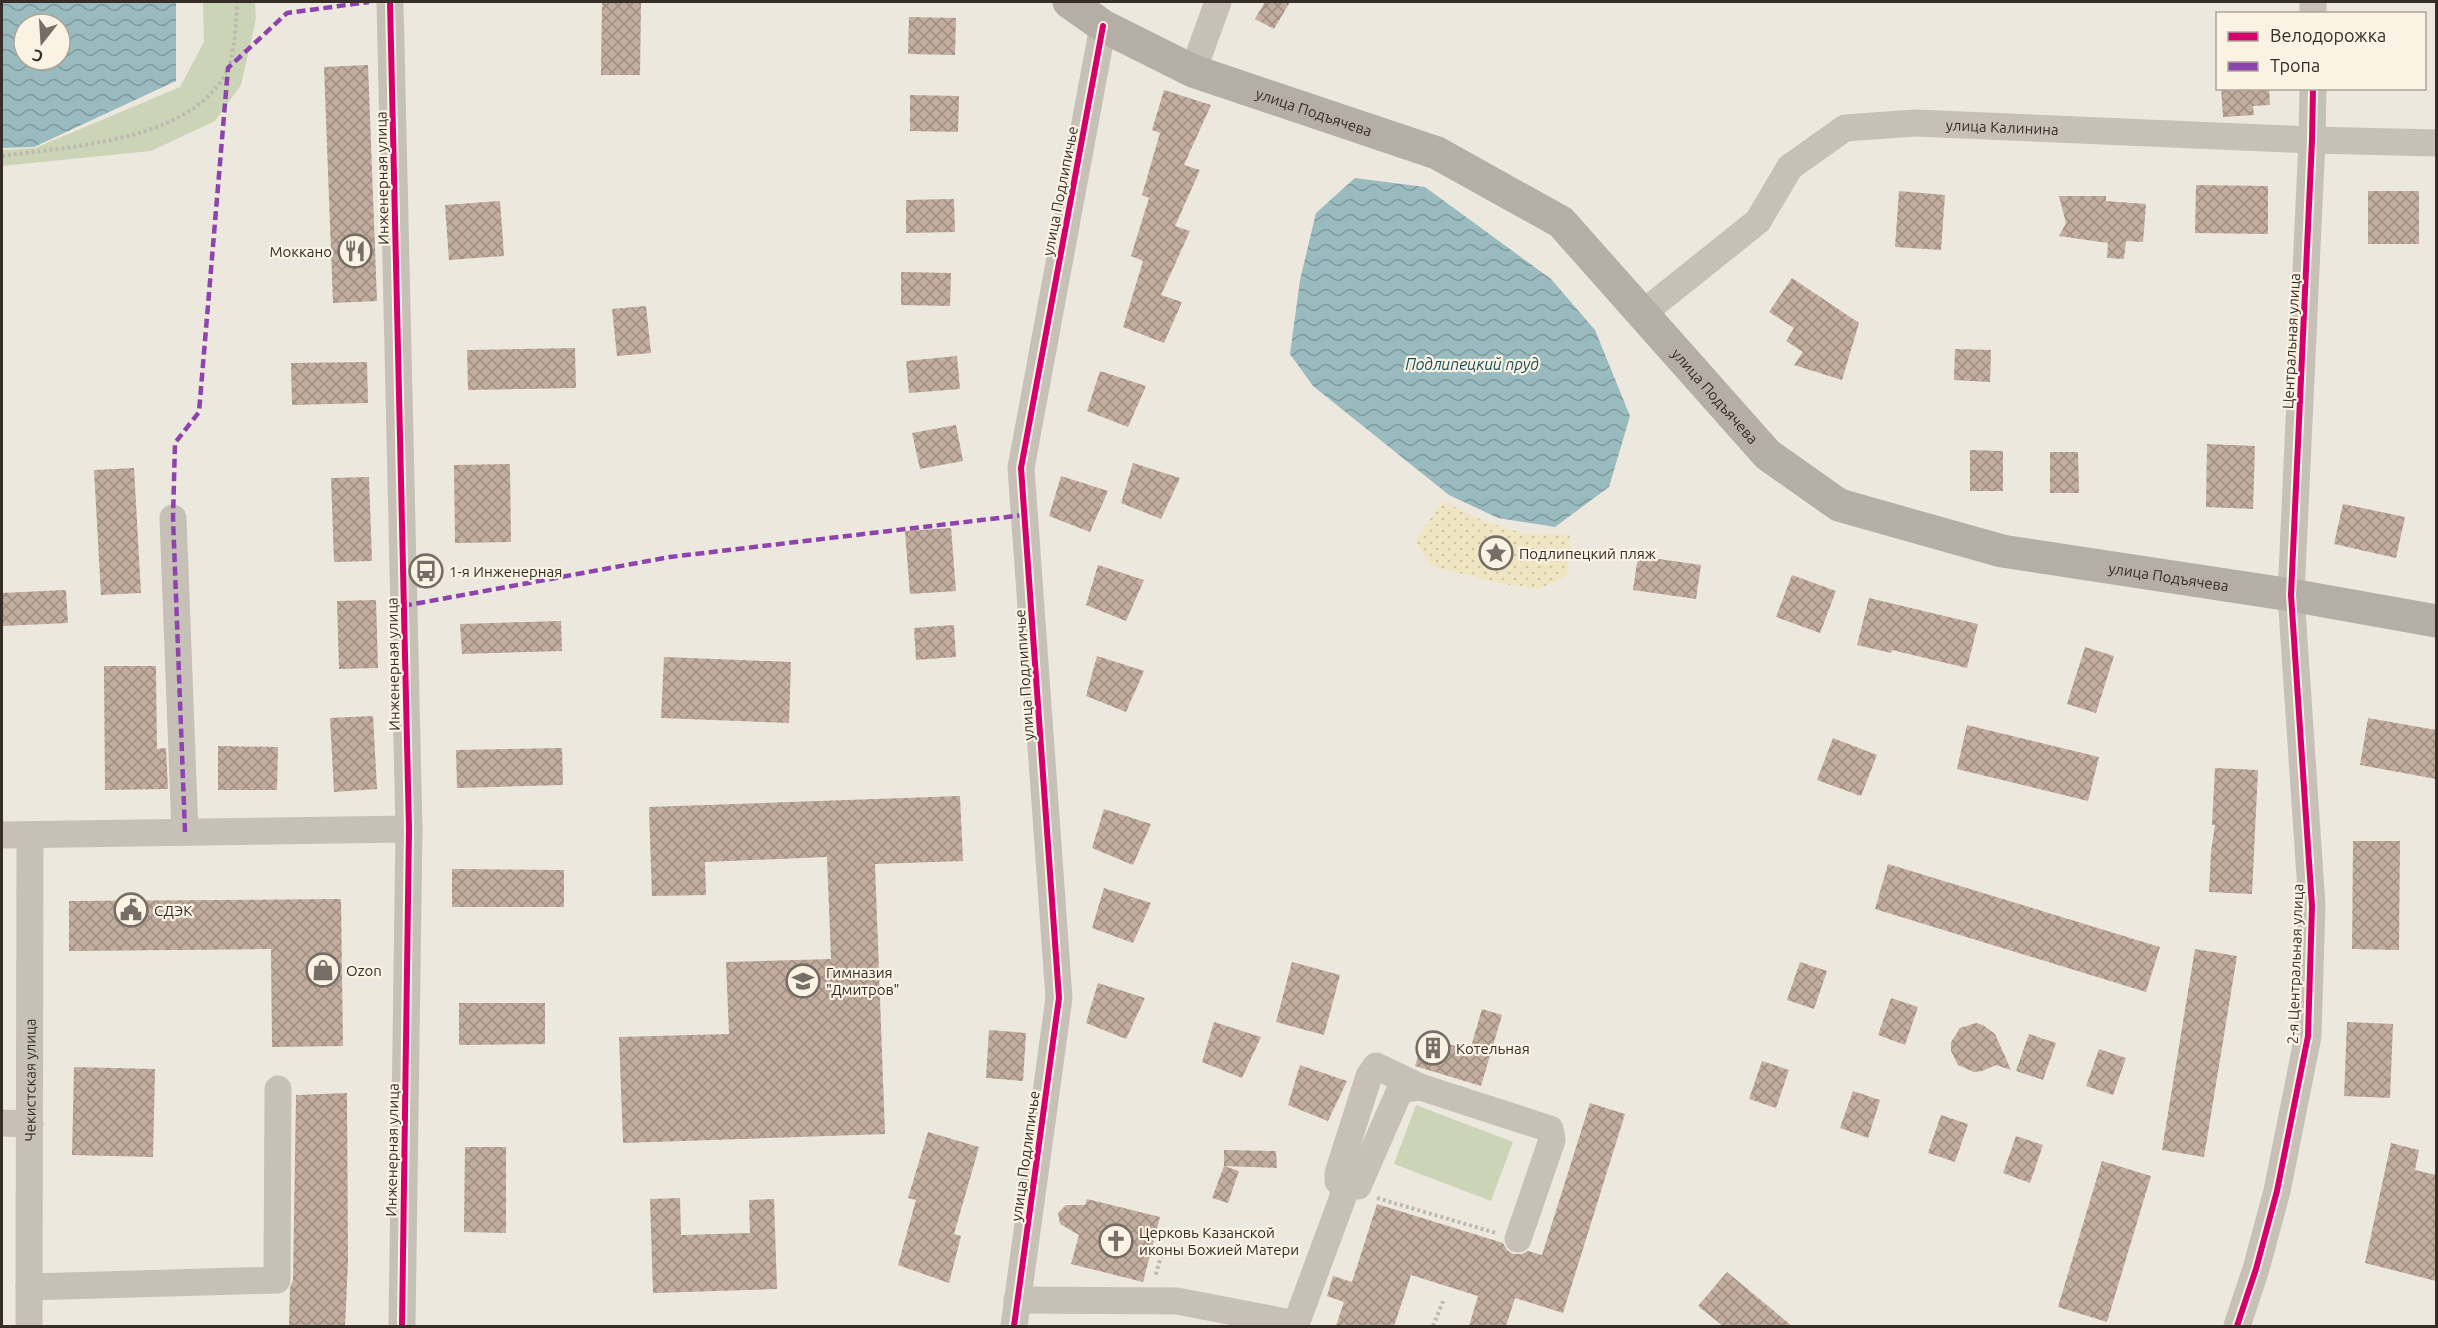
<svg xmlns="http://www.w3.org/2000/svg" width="2438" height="1328" viewBox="0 0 2438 1328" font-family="Ubuntu,sans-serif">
<defs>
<pattern id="sand-dots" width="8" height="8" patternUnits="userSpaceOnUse" patternTransform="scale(1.5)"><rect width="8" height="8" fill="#f0e5c2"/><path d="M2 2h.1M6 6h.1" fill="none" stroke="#cec5a7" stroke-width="1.8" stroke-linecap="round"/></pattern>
<pattern id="water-waves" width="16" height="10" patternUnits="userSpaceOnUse" patternTransform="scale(1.5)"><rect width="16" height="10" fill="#99bbbf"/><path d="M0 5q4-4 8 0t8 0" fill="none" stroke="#7e989b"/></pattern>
<pattern id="building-cross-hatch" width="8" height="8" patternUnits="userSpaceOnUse" patternTransform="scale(1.5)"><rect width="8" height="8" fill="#c2ad9e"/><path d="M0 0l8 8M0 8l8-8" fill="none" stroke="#9e8d81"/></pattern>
</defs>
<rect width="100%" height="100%" fill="#ede8de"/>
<polygon fill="url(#sand-dots)" points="1443,501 1484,521 1525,534 1570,534 1567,576 1538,589 1503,584 1431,566 1415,540"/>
<g fill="#cbd4b7">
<polygon points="203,2 255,2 256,19 241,85 215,121 151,151 2,166 2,150 35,148 180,87 204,42"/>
<polygon points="1416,1105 1513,1142 1491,1201 1394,1164"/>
</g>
<g fill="url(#water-waves)" fill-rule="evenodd">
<path d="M2 2H176V81L34 147 2 148ZM24 24H60V60H24Z"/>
<polygon points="1355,178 1425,187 1551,279 1595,330 1630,416 1609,487 1555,527 1498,518 1449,495 1313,386 1290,354 1300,280 1316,213"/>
</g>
<g fill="url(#building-cross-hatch)">
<polygon points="602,2 641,2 640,75 601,75"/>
<polygon points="1265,2 1290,2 1274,29 1255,19"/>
<polygon points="909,17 956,18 955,55 908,54"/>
<polygon points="368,65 377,301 333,303 324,67"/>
<polygon points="2221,88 2269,88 2270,105 2253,106 2254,115 2223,117"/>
<polygon points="1164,90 1211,105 1184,165 1200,170 1175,226 1190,231 1161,295 1182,302 1164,343 1123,327 1143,261 1131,256 1149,198 1142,195 1160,133 1152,130"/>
<polygon points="910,95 959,96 958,132 910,131"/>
<polygon points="2196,185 2268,186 2268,234 2195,233"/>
<polygon points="1899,191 1945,195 1941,250 1895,247"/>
<rect x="2368" y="191" width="51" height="53"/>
<polygon points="2059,196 2106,196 2106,201 2146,204 2143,242 2126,241 2124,259 2107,258 2108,243 2059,236 2066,223"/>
<polygon points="954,199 955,232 906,233 906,200"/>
<polygon points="500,201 504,256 449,260 445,205"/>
<polygon points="901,272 951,273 950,306 901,305"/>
<polygon points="1792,278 1859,323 1842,380 1794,365 1803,352 1786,341 1794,328 1769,312"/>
<polygon points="646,306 651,353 617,356 612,309"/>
<polygon points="575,348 576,388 468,390 467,350"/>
<polygon points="1955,349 1991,350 1990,382 1954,380"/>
<polygon points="957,356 960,389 909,393 906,361"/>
<polygon points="367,362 368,403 292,405 291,363"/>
<polygon points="1100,371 1146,386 1128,427 1087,411"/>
<polygon points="956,425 963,461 920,469 912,433"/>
<polygon points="2207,444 2255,446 2253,509 2206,507"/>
<polygon points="1970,450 2003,451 2003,491 1970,491"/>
<polygon points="2050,452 2078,452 2079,493 2050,493"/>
<polygon points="1133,463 1180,478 1161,519 1121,503"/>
<polygon points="510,464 511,542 455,543 454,465"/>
<polygon points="134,468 141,593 101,595 94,470"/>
<polygon points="1061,476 1108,491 1090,532 1049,516"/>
<polygon points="369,477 372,561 334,562 331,478"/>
<polygon points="2343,504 2405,517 2396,558 2334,544"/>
<polygon points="951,528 956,591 910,594 905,531"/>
<polygon points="1638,556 1701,565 1696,599 1633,590"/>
<polygon points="1098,565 1144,580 1126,621 1086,605"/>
<polygon points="1792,575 1836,591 1820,633 1776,617"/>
<polygon points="66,590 68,623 2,626 2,593"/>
<polygon points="1869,598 1978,624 1967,668 1892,650 1891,653 1857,645"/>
<polygon points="376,600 378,668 339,669 337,601"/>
<polygon points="561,621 562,651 462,654 460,624"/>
<polygon points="954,625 956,657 916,660 914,628"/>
<polygon points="2085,647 2114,656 2096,713 2067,704"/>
<polygon points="1097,656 1144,671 1126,712 1086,696"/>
<polygon points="664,657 791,662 789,723 661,718"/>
<polygon points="104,666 156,666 157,749 166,748 168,789 105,790"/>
<polygon points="373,716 377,789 334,792 330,718"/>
<polygon points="2368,718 2436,730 2436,779 2360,765"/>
<polygon points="1967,725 2099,757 2088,801 1957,769"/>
<polygon points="1833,738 1877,755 1861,796 1817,780"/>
<polygon points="218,746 278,747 277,790 218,790"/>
<polygon points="562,748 563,785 457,788 456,750"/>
<polygon points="2215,768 2258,770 2252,894 2209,892 2211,852 2215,825 2212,825"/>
<polygon points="960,796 963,861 875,864 885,1134 623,1143 619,1037 729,1034 726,962 831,959 827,857 705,862 706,895 652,896 649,807"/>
<polygon points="1104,809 1151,824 1133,865 1092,848"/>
<polygon points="2353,841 2400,841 2399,950 2352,949"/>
<polygon points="1888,864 2160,947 2146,992 1875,909"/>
<polygon points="452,869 564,870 564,907 452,907"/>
<polygon points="1104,888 1151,903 1133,943 1092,928"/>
<polygon points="341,899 343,1046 272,1047 271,949 69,951 69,901"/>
<polygon points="2195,949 2237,956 2204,1157 2162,1150"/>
<polygon points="1292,962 1340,975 1324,1035 1276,1022"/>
<polygon points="1800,962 1827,971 1814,1009 1787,1000"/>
<polygon points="1098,983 1145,998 1126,1039 1086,1023"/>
<polygon points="1891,998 1918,1007 1905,1045 1878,1035"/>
<polygon points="459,1003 545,1003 545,1044 459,1045"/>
<polygon points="1482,1009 1502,1015 1481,1086 1415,1066 1422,1043 1432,1045 1434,1040 1470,1050"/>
<polygon points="1214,1022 1261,1037 1242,1078 1202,1062"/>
<polygon points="2347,1022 2393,1024 2390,1098 2344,1096"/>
<polygon points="1976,1023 1983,1025 1995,1034 2011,1070 1996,1065 1982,1071 1974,1072 1958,1065 1951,1051 1951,1042 1960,1028"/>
<polygon points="989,1030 1026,1033 1023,1081 986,1078"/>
<polygon points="2029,1034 2056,1043 2043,1080 2016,1071"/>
<polygon points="2099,1049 2126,1058 2113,1095 2086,1086"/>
<polygon points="1762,1061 1789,1070 1776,1108 1749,1099"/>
<polygon points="1300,1065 1347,1081 1328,1121 1288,1105"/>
<polygon points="74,1067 155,1069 153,1157 72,1155"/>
<polygon points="1853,1091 1880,1100 1868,1138 1840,1128"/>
<polygon points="347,1093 348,1263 345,1326 289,1326 290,1288 293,1280 296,1095"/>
<polygon points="1590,1103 1625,1114 1563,1313 1515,1298 1506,1326 1469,1326 1478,1296 1411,1275 1394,1326 1336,1326 1344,1302 1327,1296 1333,1276 1352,1282 1377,1204 1503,1243 1507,1250 1513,1254 1522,1254 1528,1251 1542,1255"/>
<polygon points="1941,1115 1968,1124 1955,1162 1928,1153"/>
<polygon points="928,1132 979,1147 954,1234 961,1236 949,1283 898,1265 916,1200 908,1198"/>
<polygon points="2016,1136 2043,1145 2030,1183 2003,1173"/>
<polygon points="2391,1143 2419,1150 2415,1170 2436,1175 2436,1281 2365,1263"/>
<polygon points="465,1147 506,1147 506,1233 464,1232"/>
<polygon points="1224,1150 1276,1151 1277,1168 1224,1166 1239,1171 1228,1203 1212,1198 1224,1166"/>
<polygon points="2102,1161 2151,1176 2107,1322 2058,1307"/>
<polygon points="680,1198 681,1235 750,1233 749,1200 774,1199 777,1289 653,1293 650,1199"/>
<polygon points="1087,1199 1160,1217 1143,1282 1071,1264 1079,1235 1060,1224 1058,1213 1066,1205 1085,1205"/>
<polygon points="1727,1272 1792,1326 1723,1326 1698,1306"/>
</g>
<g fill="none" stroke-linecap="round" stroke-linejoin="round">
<g stroke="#beb8b0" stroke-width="4" stroke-dasharray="3 3" stroke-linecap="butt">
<path d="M2 156C71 146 193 142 228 69 234 55 237 18 237 2"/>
<polyline points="1377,1198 1496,1233"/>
<polyline points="1152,1250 1162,1253 1155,1277"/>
<polyline points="1433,1326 1444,1299"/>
</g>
<g stroke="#c6c0b7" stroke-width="27">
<polyline points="390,2 409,829 402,1326"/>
<polyline points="2313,14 2313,2"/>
<polyline points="1193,71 1218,2"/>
<path id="s1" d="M1643 313 1758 221 1790 167 1845 128 1915 123 2312 140 2436 143"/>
<polyline points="173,518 185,832"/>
<polyline points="2,835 409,829"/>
<polyline points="2,1123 30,1124"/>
<polyline points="1347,1186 1338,1181 1338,1173 1369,1076 1376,1066 1420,1087 1550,1129 1552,1140 1518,1239"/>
<polyline points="29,1287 277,1280 278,1089"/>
<polyline points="1017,1300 1177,1301 1296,1324 1347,1186 1358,1186 1400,1090 1420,1087"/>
<path id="s2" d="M29 1326 30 835"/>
<polyline points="1014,1326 1059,998 1021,468 1103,26"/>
<polyline points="2237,1326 2256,1269 2277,1191 2308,1036 2312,906 2291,595 2312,140 2313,88"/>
</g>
<path stroke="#b4aea7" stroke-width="33" id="s3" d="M1069 2 1103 26 1193 71 1437 153 1561 222 1768 455 1839 505 2002 551 2291 595 2436 621"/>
<g stroke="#8e44ad" stroke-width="4.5" stroke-dasharray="9 4.5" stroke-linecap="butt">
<polyline points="403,606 670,557 1024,515"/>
<polyline points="185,832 173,518 175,443 199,412 228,68 287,13 369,2"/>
</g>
<g stroke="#faf3e4" stroke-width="10">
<g id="cycleway">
<polyline points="390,2 409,829 402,1326"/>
<polyline points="1014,1326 1059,998 1021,468 1103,26"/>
<polyline points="2237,1326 2256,1269 2277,1191 2308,1036 2312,906 2291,595 2312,140 2313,88"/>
</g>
</g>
<use href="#cycleway" stroke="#d6006c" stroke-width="6"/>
</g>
<defs>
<g id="restaurant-ring" transform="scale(1.725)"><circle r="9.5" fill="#faf3e4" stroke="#766e66" stroke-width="1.5"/><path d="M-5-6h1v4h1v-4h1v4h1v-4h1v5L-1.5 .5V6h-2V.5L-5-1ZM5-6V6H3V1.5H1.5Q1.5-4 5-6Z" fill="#766e66"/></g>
<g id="sight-ring" transform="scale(1.725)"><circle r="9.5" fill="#faf3e4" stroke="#766e66" stroke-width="1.5"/><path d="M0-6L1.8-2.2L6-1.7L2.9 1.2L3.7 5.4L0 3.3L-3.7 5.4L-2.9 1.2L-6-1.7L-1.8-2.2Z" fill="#766e66"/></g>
<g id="bus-ring" transform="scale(1.725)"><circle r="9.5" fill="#faf3e4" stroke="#766e66" stroke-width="1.5"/><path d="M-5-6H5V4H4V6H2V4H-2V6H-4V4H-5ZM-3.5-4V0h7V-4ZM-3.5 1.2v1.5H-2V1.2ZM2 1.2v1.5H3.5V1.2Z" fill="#766e66"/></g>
<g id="civic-ring" transform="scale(1.725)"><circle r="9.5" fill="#faf3e4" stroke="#766e66" stroke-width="1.5"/><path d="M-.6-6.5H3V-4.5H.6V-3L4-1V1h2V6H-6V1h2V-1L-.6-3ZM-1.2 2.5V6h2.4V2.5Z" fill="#766e66"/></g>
<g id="shop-ring" transform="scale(1.725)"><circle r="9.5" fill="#faf3e4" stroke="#766e66" stroke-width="1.5"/><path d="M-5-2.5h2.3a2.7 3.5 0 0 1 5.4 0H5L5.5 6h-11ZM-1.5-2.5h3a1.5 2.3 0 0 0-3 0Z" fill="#766e66"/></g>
<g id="school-ring" transform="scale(1.725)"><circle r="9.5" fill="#faf3e4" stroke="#766e66" stroke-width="1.5"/><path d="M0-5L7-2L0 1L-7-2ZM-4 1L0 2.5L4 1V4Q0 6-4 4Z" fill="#766e66"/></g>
<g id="building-ring" transform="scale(1.725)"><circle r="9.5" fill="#faf3e4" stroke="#766e66" stroke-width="1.5"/><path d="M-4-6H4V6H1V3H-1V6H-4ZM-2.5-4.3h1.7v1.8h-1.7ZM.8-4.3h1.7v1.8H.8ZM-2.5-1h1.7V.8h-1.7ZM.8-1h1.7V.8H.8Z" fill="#766e66"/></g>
<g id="church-ring" transform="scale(1.725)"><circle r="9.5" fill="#faf3e4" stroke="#766e66" stroke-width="1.5"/><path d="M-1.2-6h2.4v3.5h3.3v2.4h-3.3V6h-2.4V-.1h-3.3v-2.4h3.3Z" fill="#766e66"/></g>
</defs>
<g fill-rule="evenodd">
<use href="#restaurant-ring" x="355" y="251"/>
<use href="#sight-ring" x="1496" y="553"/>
<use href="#bus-ring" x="426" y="571"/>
<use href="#civic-ring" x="131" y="910"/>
<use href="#shop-ring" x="323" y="970"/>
<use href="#school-ring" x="803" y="981"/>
<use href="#building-ring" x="1433" y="1048"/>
<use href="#church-ring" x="1116" y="1241"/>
</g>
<g text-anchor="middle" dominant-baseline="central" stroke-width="4.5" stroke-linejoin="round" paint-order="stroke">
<g font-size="15" fill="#362d26" stroke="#faf3e4">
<text stroke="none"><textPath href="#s3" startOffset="270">улица Подъячева</textPath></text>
<text stroke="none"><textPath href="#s1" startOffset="435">улица Калинина</textPath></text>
<text transform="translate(382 178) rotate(-91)">Инженерная улица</text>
<text transform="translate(1060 191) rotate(-79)">улица Подлипичье</text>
<text transform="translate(2291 341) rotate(-87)">Центральная улица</text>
<text stroke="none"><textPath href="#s3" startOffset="774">улица Подъячева</textPath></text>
<text stroke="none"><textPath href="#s3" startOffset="1278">улица Подъячева</textPath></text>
<text transform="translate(393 664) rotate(-91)">Инженерная улица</text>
<text transform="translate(1024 675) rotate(-94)">улица Подлипичье</text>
<text transform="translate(2295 964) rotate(-88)">2-я Центральная улица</text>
<text stroke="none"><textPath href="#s2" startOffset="246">Чекистская улица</textPath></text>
<text transform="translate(392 1150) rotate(-89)">Инженерная улица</text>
<text transform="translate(1025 1156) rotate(-82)">улица Подлипичье</text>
</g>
<g font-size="15" fill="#362d26" stroke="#faf3e4" text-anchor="start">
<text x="332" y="251" text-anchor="end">Моккано</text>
<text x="1519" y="553">Подлипецкий пляж</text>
<text x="449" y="571">1-я Инженерная</text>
<text x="154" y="910">СДЭК</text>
<text x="346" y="970">Ozon</text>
<text x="826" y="972">Гимназия<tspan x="826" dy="17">"Дмитров"</tspan></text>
<text x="1456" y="1048">Котельная</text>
<text x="1139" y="1232">Церковь Казанской<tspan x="1139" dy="17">иконы Божией Матери</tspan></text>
</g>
<g font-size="16" font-style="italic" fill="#184e5a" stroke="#faf3e4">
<text x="1472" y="364">Подлипецкий пруд</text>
</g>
</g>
<rect width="2438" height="1328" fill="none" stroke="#362d26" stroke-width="6"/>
<rect x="2216" y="12" width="210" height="78" fill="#faf3e4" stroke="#aca498" stroke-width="1.5"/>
<rect x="2228" y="32" width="30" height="9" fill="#d6006c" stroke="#aca498" stroke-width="1.5"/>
<text x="2270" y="42" font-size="18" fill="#362d26">Велодорожка</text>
<rect x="2228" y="62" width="30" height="9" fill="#8e44ad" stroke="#aca498" stroke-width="1.5"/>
<text x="2270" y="72" font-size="18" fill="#362d26">Тропа</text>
<g transform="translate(42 42) rotate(197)"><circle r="28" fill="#faf3e4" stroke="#aca498" stroke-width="1.5"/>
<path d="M0-4.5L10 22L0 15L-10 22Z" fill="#766e66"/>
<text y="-9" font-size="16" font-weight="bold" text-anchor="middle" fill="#362d26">С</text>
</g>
</svg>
